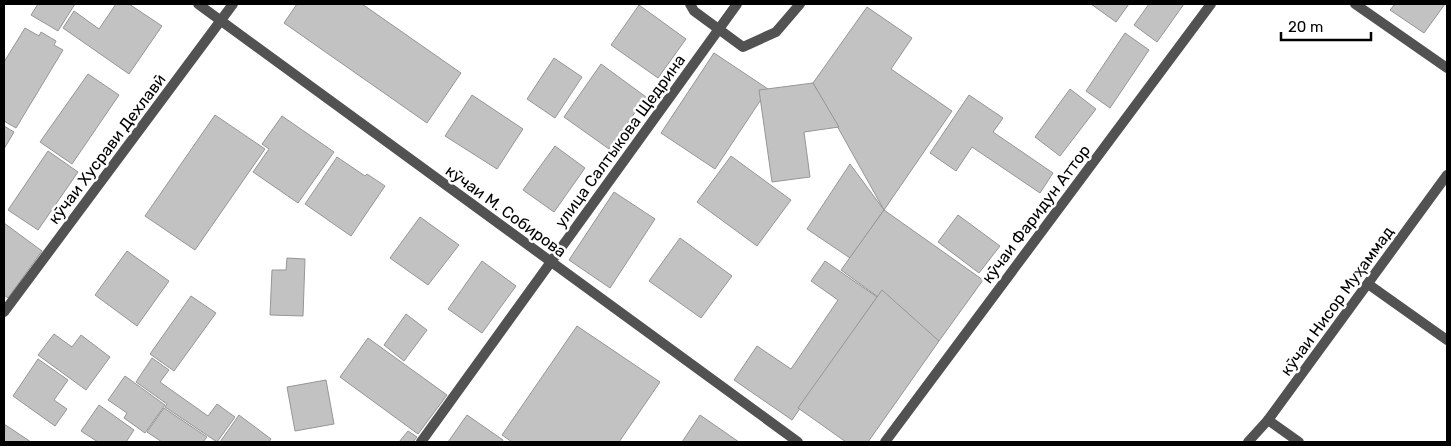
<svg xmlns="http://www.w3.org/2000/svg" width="1451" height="446" viewBox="0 0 1451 446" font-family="Rubik,sans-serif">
<rect width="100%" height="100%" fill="#fff"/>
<g fill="#c2c2c2" stroke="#969696">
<polygon points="38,4 75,4 58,31 31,15"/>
<polygon points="116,4 129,4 162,26 129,74 63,28 74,11 99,29"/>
<polygon points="297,4 362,4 461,73 427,123 284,23"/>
<polygon points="1091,4 1129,4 1116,22"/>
<polygon points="1149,4 1184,4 1157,42 1134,25"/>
<polygon points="1395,4 1445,4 1424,33 1390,10"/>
<polygon points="639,5 686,39 658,78 611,45"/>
<polygon points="867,7 912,38 891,69 952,111 884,210 813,83"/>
<polygon points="25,28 39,36 41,32 56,41 54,45 63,50 16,128 4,121 4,62"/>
<polygon points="1125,33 1149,50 1110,108 1086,91"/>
<polygon points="714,53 768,89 715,169 661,133"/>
<polygon points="554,58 582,77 555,118 527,99"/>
<polygon points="601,64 646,97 609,149 564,117"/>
<polygon points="88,74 119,95 72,164 40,142"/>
<polygon points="813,83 839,127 804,132 810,177 772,182 759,90"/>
<polygon points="1070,89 1096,109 1060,156 1035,137"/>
<polygon points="472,95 523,129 497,169 445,136"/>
<polygon points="969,95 1003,118 993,132 1053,173 1040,193 972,147 956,171 930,153"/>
<polygon points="215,115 265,149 195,250 145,216"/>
<polygon points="282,116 334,152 298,203 253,172 269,149 262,144"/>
<polygon points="4,126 14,132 4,149"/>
<polygon points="555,146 585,168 554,212 523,190"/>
<polygon points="48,151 78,172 38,230 8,210"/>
<polygon points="731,156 791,200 757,246 697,202"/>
<polygon points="337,157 365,176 367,174 385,186 351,236 305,204"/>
<polygon points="850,164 884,210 850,258 807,229"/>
<polygon points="614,192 655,219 610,288 569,260"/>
<polygon points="884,210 983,280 939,341 841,270"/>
<polygon points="958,215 1000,246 979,273 938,242"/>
<polygon points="420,217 459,245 428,285 390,258"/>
<polygon points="4,223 42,251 8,298 4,295"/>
<polygon points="680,238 732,276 701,318 649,281"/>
<polygon points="127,251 169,281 137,326 95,295"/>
<polygon points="287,258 305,259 303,316 270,315 272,270 286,270"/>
<polygon points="482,261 516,286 482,333 448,309"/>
<polygon points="825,261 877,297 792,420 734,380 757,346 791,369 838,300 811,281"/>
<polygon points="882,290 939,341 868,442 846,442 798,408"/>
<polygon points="191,296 216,313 174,371 150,354"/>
<polygon points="406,314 427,330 404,361 384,345"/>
<polygon points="577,326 660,382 619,442 512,442 502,435"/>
<polygon points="54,334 72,347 81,335 110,357 86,390 38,355"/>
<polygon points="368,338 447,395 418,434 340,377"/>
<polygon points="152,358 169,370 160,382 208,416 217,404 235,417 217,442 165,407 167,404 136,382"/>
<polygon points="38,359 68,380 54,400 67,409 55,426 13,396"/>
<polygon points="125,376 165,405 145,433 124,418 127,413 108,400"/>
<polygon points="326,380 334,424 295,431 287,387"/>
<polygon points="99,405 134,430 126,442 98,442 81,431"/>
<polygon points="164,408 207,437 203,442 162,442 147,432"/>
<polygon points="239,415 271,439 269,442 220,442"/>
<polygon points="467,415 503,440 502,442 448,442"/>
<polygon points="700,415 739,442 682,442"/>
<polygon points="4,424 31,442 4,442"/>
<polygon points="408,431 417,437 413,442 399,442"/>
</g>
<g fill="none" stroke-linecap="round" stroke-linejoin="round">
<g stroke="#525252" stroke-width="10">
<polyline points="690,4 694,11 743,47 776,32 800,4"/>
<polyline points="1368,284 1447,340"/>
<polyline points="1268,420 1299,442"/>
<polyline points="421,442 737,4"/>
<polyline points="885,442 1211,4"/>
</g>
<g stroke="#525252" stroke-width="10">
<polyline points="198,4 798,442"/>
<polyline points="1355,4 1447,68"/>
<polyline points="4,312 233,4"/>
</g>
<polyline stroke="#525252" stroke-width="10" points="1248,442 1268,420 1447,175"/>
</g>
<g text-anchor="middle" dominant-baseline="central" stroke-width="5" stroke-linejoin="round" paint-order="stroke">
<g font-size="16" fill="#000" stroke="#fff">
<text transform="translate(620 141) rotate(-54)">улица Салтыкова Щедрина</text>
<text transform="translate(107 149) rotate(-53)">кӯчаи Хусрави Дехлавӣ</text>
<text transform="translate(506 211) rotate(36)">кӯчаи М. Собирова</text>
<text transform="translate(1036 214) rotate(-53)">кӯчаи Фаридун Аттор</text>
<text transform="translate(1337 301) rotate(-54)">кӯчаи Нисор Муҳаммад</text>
</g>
</g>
<rect width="1451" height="446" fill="none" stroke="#000000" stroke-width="10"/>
<path d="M1281 32v8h90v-8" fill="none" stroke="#000000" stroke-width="2.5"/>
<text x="1288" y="32" font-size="15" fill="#000000" stroke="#ffffff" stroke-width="4" paint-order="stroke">20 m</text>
</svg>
